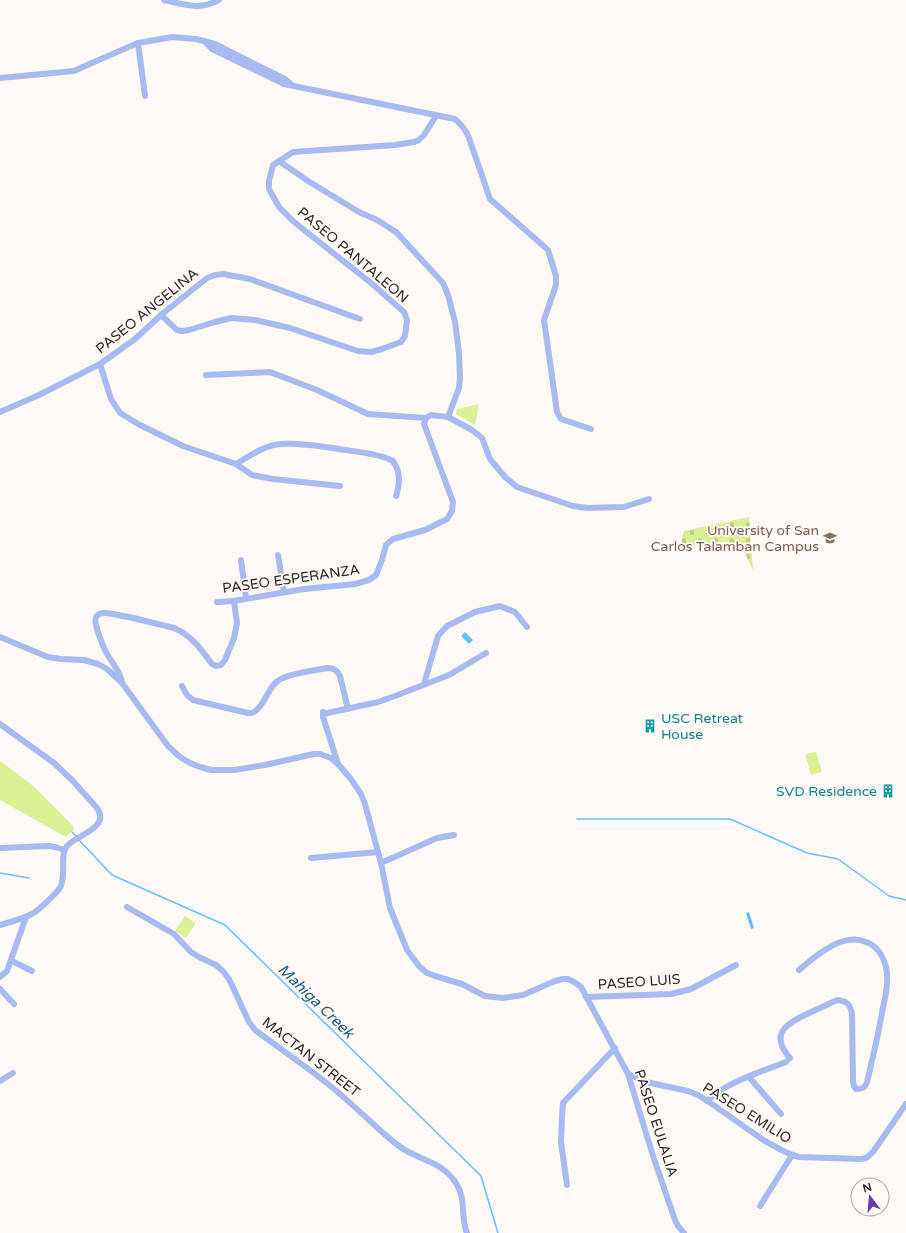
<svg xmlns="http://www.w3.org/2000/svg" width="906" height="1233" viewBox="0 0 906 1233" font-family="'Varela Round',sans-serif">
<defs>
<pattern id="cemetery-stones" width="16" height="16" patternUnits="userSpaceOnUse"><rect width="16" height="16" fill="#daf093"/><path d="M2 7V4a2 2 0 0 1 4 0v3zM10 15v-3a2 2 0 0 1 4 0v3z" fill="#bbce7f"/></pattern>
<pattern id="water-ripples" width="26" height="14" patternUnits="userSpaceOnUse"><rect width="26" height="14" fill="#62c0fc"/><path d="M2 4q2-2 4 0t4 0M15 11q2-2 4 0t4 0" fill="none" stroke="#519ccc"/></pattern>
</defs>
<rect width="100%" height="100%" fill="#fff9f6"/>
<polygon fill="url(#cemetery-stones)" points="749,517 753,570 744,552 725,542 680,547 684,531"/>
<g fill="#daf093">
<polygon points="479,404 475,425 456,414 457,409"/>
<polygon points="816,752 822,772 811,775 805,754"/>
<polygon points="0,761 32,785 73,826 74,829 66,837 0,800"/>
<polygon points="185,916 196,923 186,938 175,931"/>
</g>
<g fill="url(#water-ripples)">
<polygon points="465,632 473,640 469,644 461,636"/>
<polygon points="749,912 754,928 751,929 746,913"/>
</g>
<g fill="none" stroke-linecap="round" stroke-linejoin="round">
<g stroke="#62c0fc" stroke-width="1.5">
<polyline points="577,819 730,819 807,853 838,859 889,896 906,900"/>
<polyline points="72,832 77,837"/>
<polyline points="79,840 112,875 225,925 481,1176 498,1233"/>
<polyline points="0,873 29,878"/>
</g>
<g stroke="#a7baf2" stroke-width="6">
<path d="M164 0C183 4 200 11 219 0"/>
<path d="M204 41 212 49 284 84 455 119C462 125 466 130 469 138L490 199 548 250 556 276V285L544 320 557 412 561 419 591 429"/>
<polyline points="138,43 145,96"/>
<polyline points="0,78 74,71 94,62 138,43 172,37 196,39 215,44 285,79 291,84"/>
<polyline points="279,161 308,181 359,212 377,220 396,232 443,283 448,295 455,322 459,353 460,378 459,388 448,417"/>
<polyline points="161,315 177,330 182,331 189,330 215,322 231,318 255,320 290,328 358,351 371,352 382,349 401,342 405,336 407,320 404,312 371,283 294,222 279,207 269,189 269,181 273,165 293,152 395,145 414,142 419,140 424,135 436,116"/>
<polyline points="100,364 111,399 120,413 140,425 183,446 236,464 252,475 273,479 340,486"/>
<polyline points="206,375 270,372 317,390 368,414 426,418 431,415 448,417 472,430 482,438 490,459 505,477 517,487 573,506 587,508 624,507 649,499"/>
<polyline points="0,412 39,395 100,364 135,339 161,315 207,278 215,275 223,274 250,279 360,319"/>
<path d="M236 464C249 456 265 445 281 444 300 443 320 446 339 449 357 452 377 453 393 461 401 473 400 483 396 496"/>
<polyline points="278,555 284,592"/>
<polyline points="241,560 246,598"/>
<polyline points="217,602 234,601 304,589 355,584 369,580 376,575 382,560 386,545 393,539 425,530 447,519 452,511 453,502 424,424 426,418"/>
<polyline points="0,637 48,657 61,659 84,660 98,664 107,669 122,683 168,746 180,757 190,763 200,767 211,770 234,770 265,765 314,754 320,754 331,758 338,764 351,779 361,794 365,804 381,863 390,908 407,950 419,966 427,973 435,976 462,984 485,996 503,998 523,995 555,981 563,979 568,979 574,982 581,987 628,1074 653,1156 675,1220 678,1226 684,1233"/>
<path d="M122 682C120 670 111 662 106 652 103 646 93 623 96 617 98 614 101 613 104 613 112 613 121 616 129 617 144 621 159 624 174 628 191 635 201 649 212 664L216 666 221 665 225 660 234 638 237 623 234 601"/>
<polyline points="424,684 438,636 447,626 475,612 500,606 515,612 527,627"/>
<path d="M182 686 187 695 193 700 248 713C250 713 253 713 254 712 265 706 268 686 279 680 287 674 315 670 327 668 334 668 337 670 340 676L348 709"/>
<polyline points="323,712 323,717 338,764"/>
<polyline points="323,714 378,702 395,696 449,675 486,653"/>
<path d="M0 724 54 763 73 781 97 808C111 828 76 835 67 846 61 853 64 865 63 874 63 878 62 882 61 886 57 893 39 910 32 914 22 919 11 922 0 925"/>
<polyline points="0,848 49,846 55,847 65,850"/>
<polyline points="311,858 378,852"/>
<polyline points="381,863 437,838 454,835"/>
<path d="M127 907 174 934 191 952 199 957 216 965 223 971 229 979 249 1022 255 1030C279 1048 304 1065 328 1084 343 1096 357 1109 371 1122 380 1130 389 1139 399 1146 419 1161 441 1160 456 1183 467 1200 460 1217 467 1233"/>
<polyline points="12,961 32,971"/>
<polyline points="0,977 7,971 26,917"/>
<polyline points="0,989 14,1004"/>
<polyline points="586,997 671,994 691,989 736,965"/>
<path d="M628 1074 646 1082 688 1091 698 1095C721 1109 742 1126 765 1141 776 1147 786 1154 799 1157L860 1159 866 1158 873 1152 906 1104"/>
<polyline points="749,1077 781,1114"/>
<polyline points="0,1081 13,1073"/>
<path d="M707 1101C726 1082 761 1072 786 1062L790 1058C768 1033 788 1023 809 1013 818 1009 828 1004 837 1000 847 1001 850 1004 852 1014L853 1081 854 1086 856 1089C862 1089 865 1088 867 1082 873 1057 879 1032 883 1007 886 995 889 980 886 967 883 956 878 946 866 942 857 938 849 939 840 942 825 948 811 960 799 970"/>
<polyline points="567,1185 561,1142 562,1117 563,1103 615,1048"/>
<polyline points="760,1206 792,1155"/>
</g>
</g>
<defs>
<g id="university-bare" transform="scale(1.08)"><path d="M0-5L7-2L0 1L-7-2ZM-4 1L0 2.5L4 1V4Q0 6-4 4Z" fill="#8d6e63" stroke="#fff9f6" stroke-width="2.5" paint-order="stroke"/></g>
<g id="building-bare" transform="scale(1.08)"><path d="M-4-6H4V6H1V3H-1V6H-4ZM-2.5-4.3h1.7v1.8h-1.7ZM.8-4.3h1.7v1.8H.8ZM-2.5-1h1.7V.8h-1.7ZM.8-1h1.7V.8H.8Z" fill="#0f9aa8" stroke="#fff9f6" stroke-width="2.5" paint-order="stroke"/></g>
</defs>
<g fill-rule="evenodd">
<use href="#university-bare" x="830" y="538"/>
<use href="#building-bare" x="650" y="726"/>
<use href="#building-bare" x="888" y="791"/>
</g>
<g text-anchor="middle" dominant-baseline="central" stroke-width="3.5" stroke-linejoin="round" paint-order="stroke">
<g font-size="14" fill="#292625" stroke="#fff9f6">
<text transform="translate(353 255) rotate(40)">PASEO PANTALEON</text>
<text transform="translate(147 311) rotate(-39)">PASEO ANGELINA</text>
<text transform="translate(291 579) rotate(-8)">PASEO ESPERANZA</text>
<text transform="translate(639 982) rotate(-4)">PASEO LUIS</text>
<text transform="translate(311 1057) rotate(38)">MACTAN STREET</text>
<text transform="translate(747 1113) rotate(32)">PASEO EMILIO</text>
<text transform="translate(656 1123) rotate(72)">PASEO EULALIA</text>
</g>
<g font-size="14" fill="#785e54" stroke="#fff9f6" text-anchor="end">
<text x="819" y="530">University of San<tspan x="819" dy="16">Carlos Talamban Campus</tspan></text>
</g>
<g font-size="14" fill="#0d838f" stroke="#fff9f6" text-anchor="start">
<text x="661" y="718">USC Retreat<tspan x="661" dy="16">House</tspan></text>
<text x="877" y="791" text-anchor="end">SVD Residence</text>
</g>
<g font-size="15" font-style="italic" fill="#165c84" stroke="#fff9f6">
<text transform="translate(316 1001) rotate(44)">Mahiga Creek</text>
</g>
</g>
<g transform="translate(870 1197) rotate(344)"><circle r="19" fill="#fff9f6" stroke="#a9a5a2"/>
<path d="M0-3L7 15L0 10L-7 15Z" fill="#683ab2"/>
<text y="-6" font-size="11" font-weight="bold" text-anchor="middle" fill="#292625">N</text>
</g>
</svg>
